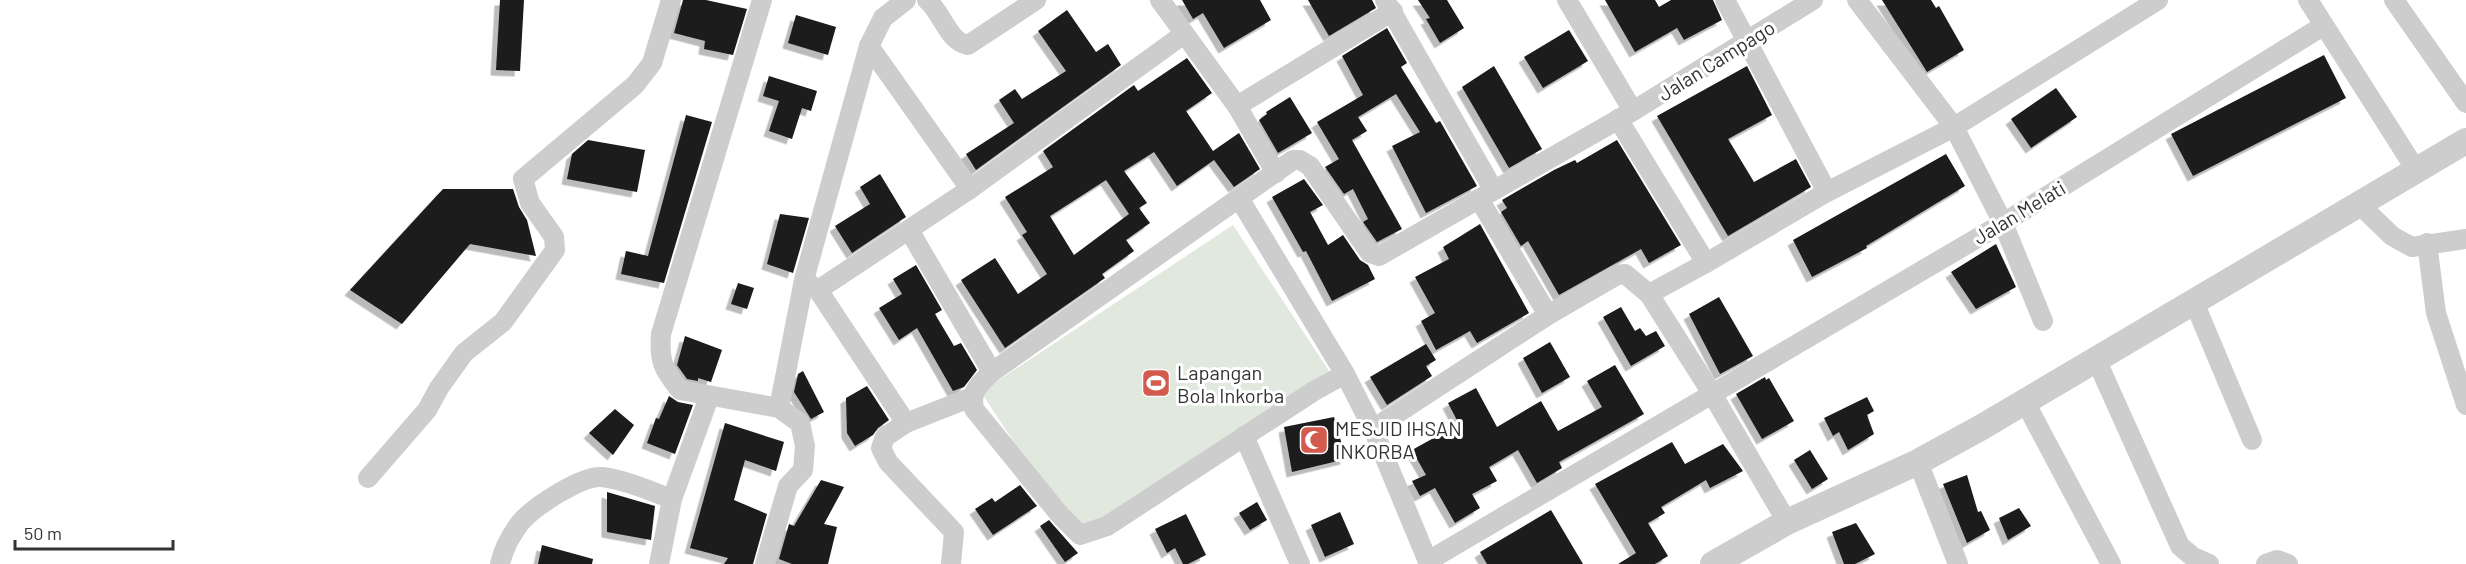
<svg xmlns="http://www.w3.org/2000/svg" width="2466" height="564" viewBox="0 0 2466 564" font-family="Barlow,sans-serif">
<defs>
<filter id="shadow"><feDropShadow dx="-5.5" dy="5.5" stdDeviation="0" flood-color="#0004"/></filter>
</defs>
<rect width="100%" height="100%" fill="#fff"/>
<polygon fill="#e1e8dd" points="1233,225 1331,374 1079,541 981,392"/>
<g fill="#1a1a1a" fill-rule="evenodd" filter="url(#shadow)">
<polygon points="500,0 524,0 520,71 496,70"/>
<polygon points="683,0 706,0 747,9 733,55 704,49 705,41 674,33"/>
<polygon points="1182,0 1260,0 1271,20 1224,48 1203,13 1193,19"/>
<polygon points="1308,0 1372,0 1376,8 1329,36"/>
<polygon points="1418,0 1447,0 1464,28 1440,43 1426,19 1430,18"/>
<polygon points="1605,0 1655,0 1659,7 1671,0 1713,0 1722,20 1684,40 1677,28 1635,52"/>
<polygon points="1882,0 1931,0 1936,8 1939,6 1964,50 1927,72"/>
<polygon points="1067,10 1096,52 1108,44 1121,65 976,170 966,154 1014,123 999,100 1015,89 1022,99 1066,71 1038,31"/>
<polygon points="796,15 836,27 828,55 788,43"/>
<polygon points="1387,28 1407,63 1401,67 1436,123 1440,121 1477,186 1426,213 1392,146 1420,132 1396,94 1358,117 1367,131 1352,140 1402,229 1377,242 1363,222 1368,219 1353,189 1344,194 1325,167 1339,159 1317,122 1363,95 1342,56"/>
<polygon points="1569,30 1588,61 1543,88 1524,57"/>
<polygon points="2324,55 2346,98 2193,176 2171,134"/>
<path d="M1187 58 1212 93 1186 111 1213 151 1239 133 1260 169 1234 187 1214 160 1177 186 1154 152 1124 171 1147 203 1139 208 1150 223 1126 240 1134 251 1102 274 1105 278 1005 348 961 280 995 258 1018 294 1047 274 1022 235 1027 232 1005 197 1053 167 1043 151 1134 85 1138 91ZM1106 180 1129 214 1074 255 1050 216Z"/>
<polygon points="1494,66 1542,149 1509,168 1462,87"/>
<polygon points="1747,66 1772,115 1728,139 1754,182 1796,159 1811,187 1728,236 1657,116"/>
<polygon points="769,76 817,91 811,111 802,108 792,139 769,131 779,101 763,96"/>
<polygon points="2056,88 2077,117 2031,148 2011,119"/>
<polygon points="1290,97 1312,133 1278,153 1259,120 1267,114 1266,112"/>
<polygon points="686,115 712,122 664,283 621,274 626,251 648,256"/>
<polygon points="588,140 645,150 637,192 567,179 572,154"/>
<polygon points="1617,140 1681,245 1649,263 1641,249 1559,295 1528,241 1521,246 1501,212 1507,208 1502,200 1554,170 1575,160 1577,163"/>
<polygon points="1946,154 1965,186 1866,246 1867,248 1812,277 1793,240"/>
<polygon points="880,174 906,217 852,253 835,226 870,204 860,187"/>
<polygon points="1304,179 1323,205 1310,212 1328,245 1343,235 1360,260 1368,265 1375,279 1332,301 1306,251 1303,252 1272,197"/>
<polygon points="443,189 513,189 519,207 527,220 536,256 470,244 402,324 350,290"/>
<polygon points="780,214 809,218 793,273 767,264"/>
<polygon points="1480,224 1529,313 1477,343 1470,331 1436,350 1421,321 1435,313 1415,277 1449,259 1443,247"/>
<polygon points="1996,244 2016,287 1976,309 1951,272"/>
<polygon points="916,265 942,310 935,314 954,346 961,343 977,370 964,387 953,391 917,328 899,340 879,308 902,294 893,279"/>
<polygon points="738,283 754,288 747,309 731,304"/>
<polygon points="1719,297 1753,356 1720,374 1689,314"/>
<polygon points="1621,307 1635,331 1640,328 1646,336 1656,331 1665,346 1631,366 1603,317"/>
<polygon points="685,336 722,350 711,382 698,378 698,381 687,379 677,365"/>
<polygon points="1550,342 1570,377 1542,393 1523,358"/>
<polygon points="1426,344 1436,360 1426,366 1432,376 1387,405 1370,377"/>
<polygon points="1615,365 1644,414 1559,462 1562,468 1537,483 1518,450 1489,467 1497,481 1472,494 1480,508 1455,523 1435,488 1420,496 1412,481 1426,475 1412,450 1459,424 1448,403 1476,388 1497,427 1541,401 1558,431 1602,407 1587,381"/>
<polygon points="803,371 824,412 811,419 794,392 798,374"/>
<polygon points="1765,377 1766,380 1769,378 1794,421 1762,439 1736,394"/>
<polygon points="867,386 889,420 878,428 873,435 855,446 847,433 846,398"/>
<polygon points="669,396 678,402 693,405 675,454 647,443 656,418 659,419"/>
<polygon points="1867,397 1874,411 1867,415 1874,434 1848,450 1839,432 1833,436 1824,418"/>
<polygon points="615,409 634,425 613,455 589,433"/>
<polygon points="1334,417 1346,459 1292,472 1284,427"/>
<polygon points="725,423 784,442 776,471 745,460 734,500 767,514 753,564 724,564 728,558 690,548"/>
<polygon points="1672,442 1685,464 1723,444 1743,471 1710,488 1706,480 1661,507 1665,513 1648,523 1668,556 1655,564 1618,564 1636,553 1595,484"/>
<polygon points="1810,450 1828,479 1812,489 1794,460"/>
<polygon points="1967,475 1978,512 1981,511 1990,530 1967,543 1943,484"/>
<polygon points="821,480 844,487 824,524 837,527 828,564 792,564 779,559 789,524 794,526"/>
<polygon points="1020,485 1037,506 993,535 975,509 992,498 995,502"/>
<polygon points="607,492 655,506 651,540 607,532"/>
<polygon points="1257,502 1267,520 1250,530 1239,513"/>
<polygon points="2019,508 2031,526 2008,540 1999,518"/>
<polygon points="1551,510 1583,564 1487,564 1480,552"/>
<polygon points="1340,512 1354,544 1325,557 1311,525"/>
<polygon points="1186,514 1206,555 1188,564 1183,564 1175,548 1167,553 1155,529"/>
<polygon points="1049,520 1078,553 1065,562 1040,526"/>
<polygon points="1856,523 1875,554 1855,564 1844,564 1832,532"/>
<polygon points="542,545 593,559 592,564 538,564"/>
</g>
<g fill="none" stroke-linecap="round" stroke-linejoin="round">
<g stroke="#cdcdcd" stroke-width="20">
<path d="M762 0 661 334C659 362 663 369 680 390L779 408 800 423 805 446 803 470 788 486 765 564"/>
<path d="M927 0C942 12 948 42 968 45L1036 0"/>
<polyline points="1160,0 1237,106 1276,173"/>
<polyline points="1385,0 1493,189"/>
<polyline points="1567,0 1633,111"/>
<polyline points="1725,0 1827,192"/>
<polyline points="1857,0 1954,127 2003,223 2043,321"/>
<polyline points="2308,0 2416,170"/>
<polyline points="2394,0 2466,103"/>
<polyline points="869,46 970,189"/>
<polyline points="1237,106 1393,11"/>
<polyline points="1618,119 1706,263 1649,294"/>
<polyline points="1239,198 1345,374 1373,429 1429,564"/>
<polyline points="1479,199 1548,315"/>
<polyline points="2359,204 2392,236 2412,247 2466,239"/>
<polyline points="909,230 992,372"/>
<polyline points="2427,243 2436,313 2466,405"/>
<polyline points="1706,263 1827,192 1954,127 2158,0"/>
<polyline points="808,283 818,290 906,423 972,397"/>
<polyline points="818,290 970,189 1184,34"/>
<polyline points="2194,302 2252,440"/>
<polyline points="2096,359 2180,546 2193,557 2209,564"/>
<path d="M1345 374 1314 391 1107 526 1080 535 1060 515 974 409C970 390 980 384 992 372L1293 160H1300L1310 166 1370 253 1379 256 1633 111 1813 0"/>
<polyline points="2025,402 2111,564"/>
<polyline points="779,408 804,280 869,46 883,18 906,0"/>
<polyline points="906,423 885,437 881,448 888,462 954,532 951,564"/>
<polyline points="1373,429 1548,315 1617,275 1625,274 1649,294 1711,392 1787,522"/>
<polyline points="1244,436 1300,564"/>
<polyline points="1918,462 1958,564"/>
<polyline points="368,478 427,410 439,388 464,353 503,322 555,250 554,237 530,203 523,179 635,85 652,63 671,0"/>
<polyline points="1428,561 2003,223 2323,26"/>
<path d="M500 564C503 550 511 535 520 523 533 507 582 475 602 477 626 480 650 491 672 499"/>
<polyline points="659,564 672,499 709,397"/>
<polyline points="2266,564 2277,560 2288,564"/>
</g>
<polyline stroke="#cdcdcd" stroke-width="26" points="1713,564 1787,522 1918,462 1982,427 2466,141"/>
</g>
<defs>
<g id="stadium-square" transform="scale(1.5)"><rect x="-9" y="-9" width="18" height="18" rx="4" fill="#d25b4d" stroke="#fff"/><path d="M0-5a6.5 5 0 1 0 0 10a6.5 5 0 1 0 0-10ZM-3.5-1.8h7v3.6h-7Z" fill="#fff"/></g>
<g id="mosque-square" transform="scale(1.5)"><rect x="-9" y="-9" width="18" height="18" rx="4" fill="#d25b4d" stroke="#fff"/><path d="M3.5-4.9A6 6 0 1 0 3.5 4.9A5 5 0 1 1 3.5-4.9Z" fill="#fff"/></g>
</defs>
<g fill-rule="evenodd">
<use href="#stadium-square" x="1156" y="383"/>
<use href="#mosque-square" x="1314" y="440"/>
</g>
<g text-anchor="middle" dominant-baseline="central" stroke-width="6" stroke-linejoin="round" paint-order="stroke">
<g font-size="20" fill="#333" stroke="#fff">
<text transform="translate(1716 60) rotate(-32)">Jalan Campago</text>
<text transform="translate(2019 212) rotate(-31)">Jalan Melati</text>
</g>
<g font-size="20" fill="#333" stroke="#fff" text-anchor="start">
<text x="1177" y="372">Lapangan<tspan x="1177" dy="23">Bola Inkorba</tspan></text>
<text x="1335" y="428">MESJID IHSAN<tspan x="1335" dy="23">INKORBA</tspan></text>
</g>
</g>
<path d="M15 540v9h158v-9" fill="none" stroke="#333333" stroke-width="3"/>
<text x="24" y="540" font-size="18" fill="#333333" stroke="#ffffff" stroke-width="4.5" paint-order="stroke">50 m</text>
</svg>
